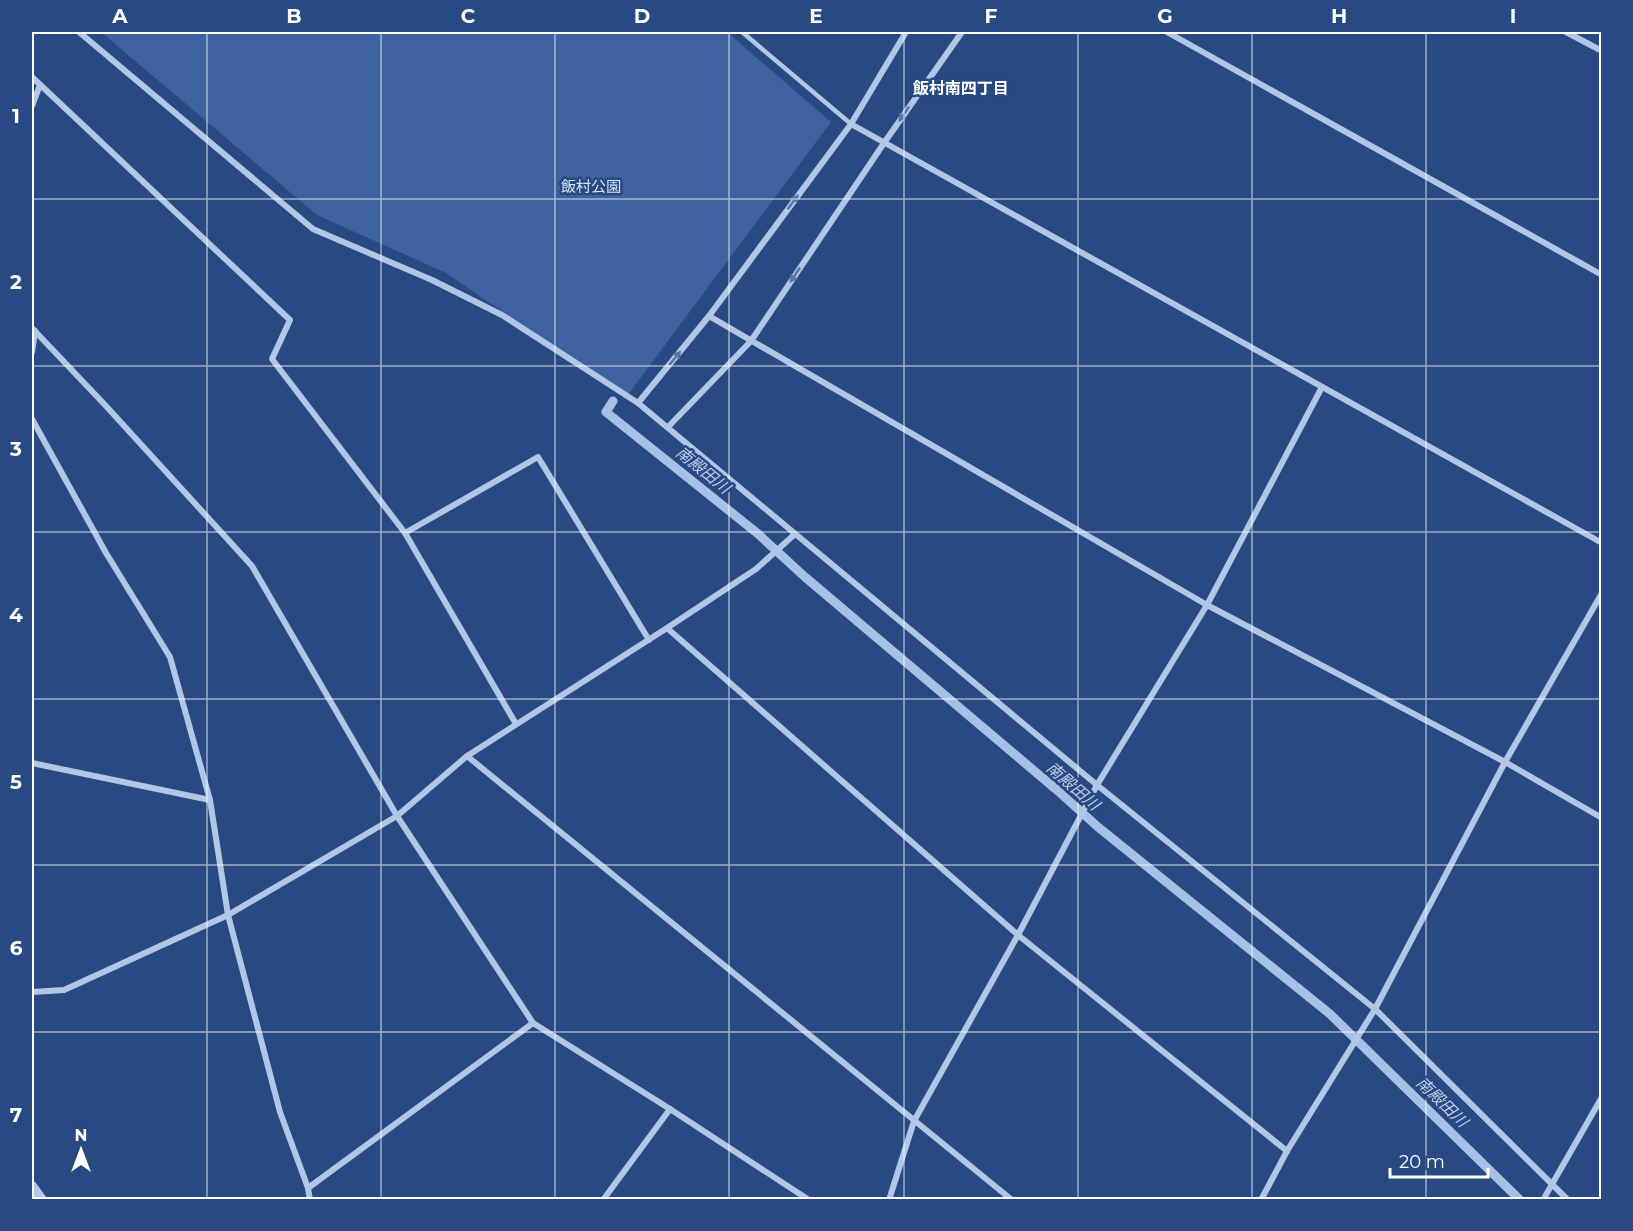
<svg xmlns="http://www.w3.org/2000/svg" width="1633" height="1231" viewBox="0 0 1633 1231" font-family="Montserrat,'Noto Sans JP',sans-serif">
<rect width="100%" height="100%" fill="#294982"/>
<polygon fill="#3e629f" points="101,32 727,32 831,122 627,396 446,273 317,215"/>
<g fill="none" stroke-linecap="round" stroke-linejoin="round">
<polyline stroke="#a7c0e6" stroke-width="9" points="613,401 606,412 757,533 805,577 1058,791 1098,827 1330,1014 1520,1200"/>
<polyline stroke="#b2c6e6" stroke-width="4.5" points="742,32 851,124"/>
<g stroke="#b2c6e6" stroke-width="6">
<polyline points="79,32 313,229 432,280 502,315 638,403 1097,785 1375,1009 1568,1200"/>
<polyline points="1167,32 1602,275"/>
<polyline points="1566,32 1602,51"/>
<polyline points="32,77 290,320 272,359 405,533 516,724"/>
<polyline points="32,106 40,85"/>
<polyline points="851,124 1602,543"/>
<polyline points="709,316 1207,605 1505,762 1602,818"/>
<polyline points="32,328 106,406 252,566 397,816 533,1023 308,1188"/>
<polyline points="32,352 35,331"/>
<polyline points="638,403 709,316 851,124 906,32"/>
<polyline points="32,419 106,553 170,657 210,800 228,915 280,1112 308,1188 310,1200"/>
<polyline points="668,427 751,341 884,143 962,32"/>
<polyline points="405,533 538,457 649,640"/>
<polyline points="667,628 1018,935 1287,1151"/>
<polyline points="467,756 1012,1200"/>
<polyline points="32,763 210,800"/>
<polyline points="32,992 64,990 228,915 397,816 467,756 667,628 756,569 795,534"/>
<polyline points="533,1023 670,1109 809,1200"/>
<polyline points="603,1200 670,1109"/>
<polyline points="889,1200 914,1121 1018,935 1097,785 1207,605 1322,387"/>
<polyline points="1261,1200 1287,1151 1375,1009 1505,762 1602,593"/>
<polyline points="1543,1200 1602,1097"/>
</g>
<polyline stroke="#b2c6e6" stroke-width="10" points="32,1186 42,1200"/>
</g>
<defs><path id="oneway-solid" d="M-6-.8H1V-3.2L6.5 0L1 3.2V.8H-6Z" transform="scale(1.5)"/></defs>
<g fill="#5975a5">
<use href="#oneway-solid" transform="translate(904 114) rotate(125)"/>
<use href="#oneway-solid" transform="translate(793 202) rotate(-54)"/>
<use href="#oneway-solid" transform="translate(795 275) rotate(124)"/>
<use href="#oneway-solid" transform="translate(675 358) rotate(-51)"/>
</g>
<path fill="none" stroke="#fff" stroke-width="1.5" stroke-opacity="0.55" d="M207 32V1200M381 32V1200M555 32V1200M729 32V1200M904 32V1200M1078 32V1200M1252 32V1200M1426 32V1200M32 199H1602M32 366H1602M32 532H1602M32 699H1602M32 865H1602M32 1032H1602"/>
<g text-anchor="middle" dominant-baseline="central" stroke-width="5" stroke-linejoin="round" paint-order="stroke">
<g font-size="15" fill="#d5e1f5" stroke="#294982">
<text x="591" y="186">飯村公園</text>
</g>
<g font-size="16" font-weight="bold" fill="#fff" stroke="#294982">
<text x="961" y="88">飯村南四丁目</text>
</g>
<g font-size="16" font-style="italic" fill="#bed0ee" stroke="#294982">
<text transform="translate(703 470) rotate(39)">南殿田川</text>
<text transform="translate(1073 786) rotate(41)">南殿田川</text>
<text transform="translate(1442 1102) rotate(44)">南殿田川</text>
</g>
</g>
<rect width="1633" height="1231" fill="none" stroke="#294982" stroke-width="66"/>
<g transform="translate(81 1150)" stroke="#294982" stroke-width="4.5" paint-order="stroke">
<path d="M0-4.5L10 22L0 15L-10 22Z" fill="#ffffff"/>
<text y="-9" font-size="16" font-weight="bold" text-anchor="middle" fill="#ffffff">N</text>
</g>
<path d="M1390 1168v9h98v-9" fill="none" stroke="#ffffff" stroke-width="3"/>
<text x="1399" y="1168" font-size="18" fill="#ffffff" stroke="#294982" stroke-width="4.5" paint-order="stroke">20 m</text>
<rect x="33" y="33" width="1567" height="1165" fill="none" stroke="#fff" stroke-width="2"/>
<g font-size="20" text-anchor="middle" font-weight="bold" fill="#fff">
<text x="120" y="23">A</text>
<text x="294" y="23">B</text>
<text x="468" y="23">C</text>
<text x="642" y="23">D</text>
<text x="816" y="23">E</text>
<text x="991" y="23">F</text>
<text x="1165" y="23">G</text>
<text x="1339" y="23">H</text>
<text x="1513" y="23">I</text>
<text x="16" y="123">1</text>
<text x="16" y="289">2</text>
<text x="16" y="456">3</text>
<text x="16" y="622">4</text>
<text x="16" y="789">5</text>
<text x="16" y="955">6</text>
<text x="16" y="1122">7</text>
</g>
</svg>
